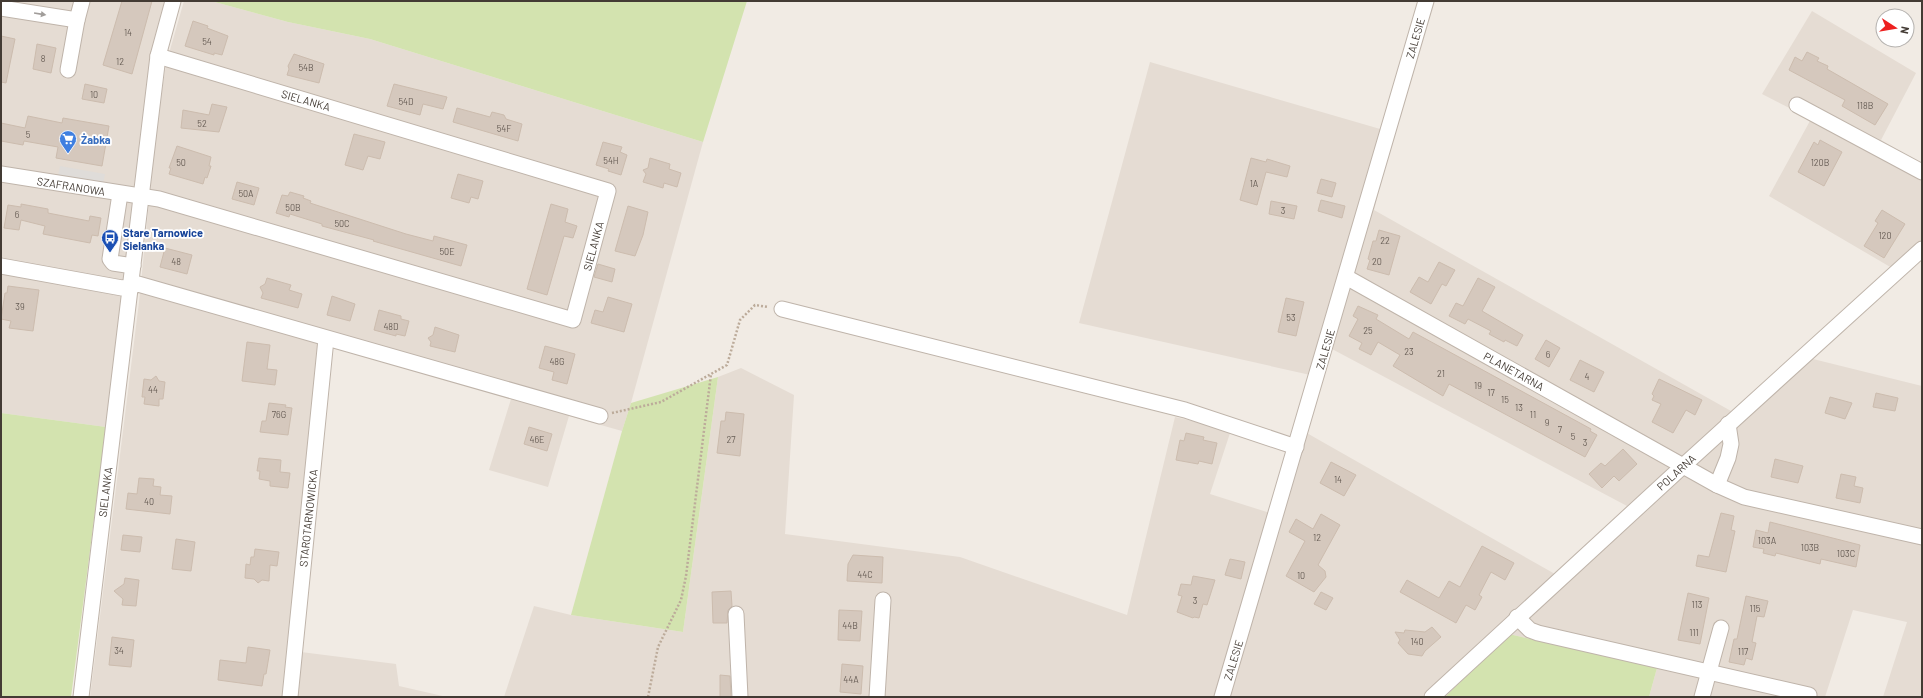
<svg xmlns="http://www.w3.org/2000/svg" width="1923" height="698" viewBox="0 0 1923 698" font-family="Barlow,sans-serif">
<rect width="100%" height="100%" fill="#f1ebe4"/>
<g fill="#e5dcd3">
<polygon points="1,1 167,1 106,427 1,413"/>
<polygon points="184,1 211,1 288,22 370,39 703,142 631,403 622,431 569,416 548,487 489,470 511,399 333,348 301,652 396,664 399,686 447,697 90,697 139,302 157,123 166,64"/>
<polygon points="1812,11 1916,73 1881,140 1922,164 1922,241 1892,268 1769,196 1811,119 1762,94"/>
<polygon points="1150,62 1394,133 1374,210 1731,411 1799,351 1813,359 1922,386 1922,697 1883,697 1907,622 1853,610 1825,697 1649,697 1657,668 1509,634 1445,697 504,697 534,606 571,615 683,632 718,377 741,368 794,395 785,534 960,557 1127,615 1175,417 1231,430 1210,494 1270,513 1305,432 1555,574 1627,506 1332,349 1324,378 1079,323"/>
</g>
<g fill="#d3e3af">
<polygon points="211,1 747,1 703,142 370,39 288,22"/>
<polygon points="718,377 683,632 571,615 622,431 631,403"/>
<polygon points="1,413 106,427 71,697 1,697"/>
<polygon points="1509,634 1657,668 1649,697 1445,697"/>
</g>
<polygon fill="#dfdcd9" points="60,166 105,174 103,184 58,176"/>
<g fill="#d5c8bd" stroke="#ccbcae">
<polygon points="122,1 152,1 132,74 103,65"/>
<polygon points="193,21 208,26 207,28 228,36 222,55 214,53 214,55 185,46"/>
<polygon points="1,36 15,39 6,83 1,82"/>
<polygon points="37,44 56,48 51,73 33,69"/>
<polygon points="1807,52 1819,58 1817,61 1828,66 1827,69 1888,104 1875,125 1842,106 1845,100 1789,70 1795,57 1802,61"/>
<polygon points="294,54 324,64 319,83 287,75 289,69 288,66"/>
<polygon points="85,84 107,89 104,103 82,99"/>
<polygon points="394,84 447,97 443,109 423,104 420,115 387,106"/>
<polygon points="212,104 227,107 219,132 181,128 183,110 209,115"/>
<polygon points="457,108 490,117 492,112 504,115 506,119 522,124 518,141 453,122"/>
<polygon points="28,116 62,123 63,118 109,126 102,166 56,158 58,147 24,141 23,145 1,141 1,123 25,128"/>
<polygon points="354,134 385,142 380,159 368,156 363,170 345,165"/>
<polygon points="1820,140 1842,152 1824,186 1798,172 1814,142 1818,145"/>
<polygon points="603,142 622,147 620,152 627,155 621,175 608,171 609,169 596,165"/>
<polygon points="177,146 211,157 209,166 211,166 207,178 205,177 203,184 169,174 171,168 169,168"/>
<polygon points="650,158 670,164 669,169 681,173 677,187 664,183 663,188 643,182 646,174 643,170 648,168"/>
<polygon points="1251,158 1266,162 1267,159 1290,166 1287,177 1266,172 1257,205 1240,200"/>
<polygon points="458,174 483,181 478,199 471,197 469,203 451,198"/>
<polygon points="1321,179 1336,183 1332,197 1317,193"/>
<polygon points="237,182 259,188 254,205 232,199"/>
<polygon points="290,192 304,196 303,198 311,201 310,203 406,234 433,241 434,236 467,245 461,266 373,241 374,240 322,226 322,224 290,214 289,217 276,213 282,195 288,196"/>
<polygon points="1321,200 1345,206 1342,218 1318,211"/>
<polygon points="1271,201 1297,206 1294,219 1269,214"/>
<polygon points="21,204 48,209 48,213 89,221 90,216 101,218 98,236 92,235 90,243 43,234 45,226 21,220 19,230 4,228 8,205 21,207"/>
<polygon points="551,204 568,209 565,222 577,226 573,238 564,236 547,295 527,289"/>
<polygon points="628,206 648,212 643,235 635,256 615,251"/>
<polygon points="1882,210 1905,224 1884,258 1864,246 1878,223 1875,221"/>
<polygon points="1379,230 1400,236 1389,275 1367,269 1370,260 1368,259 1373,241 1376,241"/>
<polygon points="165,248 192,255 187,274 160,267"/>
<polygon points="1439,262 1455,270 1446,286 1442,284 1431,304 1410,292 1419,277 1428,282"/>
<polygon points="598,264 615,269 612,282 594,277"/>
<polygon points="267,278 291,285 289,290 302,294 298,308 261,298 263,293 260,287 265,284"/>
<polygon points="1478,278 1495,287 1482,311 1523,335 1517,346 1505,340 1504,342 1489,334 1491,331 1468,319 1465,324 1449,316 1456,303 1463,306"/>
<polygon points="8,286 39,290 33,331 9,328 11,321 1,319 5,293 7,293"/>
<polygon points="332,296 355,304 350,321 327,315"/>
<polygon points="608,297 632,304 624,332 591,323 595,310 603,312"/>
<polygon points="1286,298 1304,302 1296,336 1278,332"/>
<polygon points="1358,306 1378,315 1376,319 1409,339 1413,332 1591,429 1590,431 1597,435 1585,457 1449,384 1443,396 1393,366 1400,355 1378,342 1371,355 1359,349 1362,343 1349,336 1358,319 1353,316"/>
<polygon points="379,310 401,316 401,319 409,321 405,336 396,334 396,336 374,330"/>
<polygon points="435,327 459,335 455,352 430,346 431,342 428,338 433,335"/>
<polygon points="1546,340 1560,348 1549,367 1535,359"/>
<polygon points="247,342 270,345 267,369 277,370 275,385 242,381"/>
<polygon points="545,346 575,354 567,384 552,380 554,372 539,368"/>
<polygon points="1580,360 1604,372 1594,392 1570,380"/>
<polygon points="156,376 159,381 165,382 163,399 159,399 159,406 144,404 145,397 142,397 144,379 151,380"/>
<polygon points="1659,379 1702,400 1695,415 1686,410 1673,433 1652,422 1661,404 1652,400 1654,396 1652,394"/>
<polygon points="1876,393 1898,398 1895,411 1873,407"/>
<polygon points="1830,397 1852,403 1845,419 1825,413"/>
<polygon points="269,403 286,405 285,407 292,408 288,435 260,432 262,421 266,421"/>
<polygon points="726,412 744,414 740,456 717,453 721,421 725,421"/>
<polygon points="529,427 552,434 547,451 524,444"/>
<polygon points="1186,433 1204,437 1203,440 1217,443 1212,464 1199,461 1198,464 1176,460 1180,440 1184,441"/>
<polygon points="1623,449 1637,464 1619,481 1614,476 1602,488 1589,474 1601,463 1605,466"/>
<polygon points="259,458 281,460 280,472 290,473 288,488 270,486 270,481 259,479 260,471 257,471"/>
<polygon points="1775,459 1803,466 1798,483 1771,477"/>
<polygon points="1331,462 1356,475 1344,496 1320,483"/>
<polygon points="1841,474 1856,477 1854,486 1863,488 1860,503 1836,498"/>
<polygon points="139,478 154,479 153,486 161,487 160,495 172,496 170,514 126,509 128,493 137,494"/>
<polygon points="1721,513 1734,516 1731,530 1735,531 1726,572 1696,566 1698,555 1709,557"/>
<polygon points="1321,514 1340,525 1318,565 1325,571 1326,577 1314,592 1286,576 1305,541 1289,532 1296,519 1313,529"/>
<polygon points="1770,522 1860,545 1856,567 1821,559 1820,564 1776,553 1775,556 1763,553 1764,549 1753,547 1756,530 1768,533"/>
<polygon points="123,535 142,537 140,552 121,550"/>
<polygon points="176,539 195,542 191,571 172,569"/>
<polygon points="1482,546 1514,563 1505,580 1491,572 1479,595 1482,597 1475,610 1466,605 1456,623 1400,592 1407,580 1439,598 1449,581 1460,587"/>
<polygon points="255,549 279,552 277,566 270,565 269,581 262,580 258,583 254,579 245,578 246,564 250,565 251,557 254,557"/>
<polygon points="853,555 883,557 882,583 847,581 848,564"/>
<polygon points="1230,559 1245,562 1241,579 1225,575"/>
<polygon points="1193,576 1215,580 1207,605 1203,604 1199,618 1194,617 1193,618 1177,612 1182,596 1178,595 1181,584 1191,585"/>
<polygon points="125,578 139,580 136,606 122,605 123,599 114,591 124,584"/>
<polygon points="731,591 732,606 728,610 727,623 713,623 712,592"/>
<polygon points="1321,592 1333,598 1326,610 1314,604"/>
<polygon points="1688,593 1709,598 1700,644 1678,640"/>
<polygon points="1746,596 1768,601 1764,617 1757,616 1752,642 1756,643 1752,660 1746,658 1744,665 1729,662 1734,639 1737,639"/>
<polygon points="839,610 862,611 860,641 838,640"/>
<polygon points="1432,627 1441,637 1425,651 1422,656 1408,654 1398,643 1400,640 1395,632 1404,633 1405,630 1425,632"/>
<polygon points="112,637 134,640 131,667 109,665"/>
<polygon points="248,647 270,650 266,674 264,674 262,686 218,680 220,660 246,663"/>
<polygon points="842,664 863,666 861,694 840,692"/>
<polygon points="720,675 730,676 731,697 720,697"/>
</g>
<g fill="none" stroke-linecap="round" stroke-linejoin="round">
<g stroke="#bfb4aa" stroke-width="17">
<g id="minor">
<polyline points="1,8 77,20 82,1"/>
<polyline points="68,70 77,20"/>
<polyline points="1797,105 1922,172"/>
<polyline points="1,174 159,199 573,320 608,191 158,56"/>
<polyline points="120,194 110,259 113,263 133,266"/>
<polyline points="1,266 122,288 130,287 138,284 600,416"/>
<polyline points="1346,277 1717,485 1744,497 1922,537"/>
<polyline points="782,309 1185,410 1296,447"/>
<polyline points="1717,485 1728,458 1731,444 1728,424"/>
<polyline points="736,614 740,697"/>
<polyline points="1517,617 1530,630 1538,633 1809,695"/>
<polyline points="81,697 158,56 173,1"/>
<polyline points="290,697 326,339"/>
<polyline points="877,697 883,600"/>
<polyline points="1222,697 1426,1"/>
<polyline points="1432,697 1683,466 1922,249"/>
<polyline points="1702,697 1721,628"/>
</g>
</g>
<g stroke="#bcab9a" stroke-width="2.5" stroke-dasharray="2 2" stroke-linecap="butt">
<polyline points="612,413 661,402 727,365 740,320 755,305 768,307"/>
<polyline points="648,697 658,647 681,600 686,576 711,374"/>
</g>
<use href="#minor" stroke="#fff" stroke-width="15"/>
</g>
<defs><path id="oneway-solid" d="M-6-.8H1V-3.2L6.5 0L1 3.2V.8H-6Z"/></defs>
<use fill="#a19d9a" href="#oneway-solid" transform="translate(40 14) rotate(9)"/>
<defs>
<g id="supermarket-pin" transform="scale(0.9)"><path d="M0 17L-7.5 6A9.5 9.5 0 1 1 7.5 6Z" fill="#3f7fe0" stroke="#fff"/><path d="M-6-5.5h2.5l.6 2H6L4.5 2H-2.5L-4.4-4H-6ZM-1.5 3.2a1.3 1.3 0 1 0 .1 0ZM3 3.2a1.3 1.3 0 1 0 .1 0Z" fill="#fff"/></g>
<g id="bus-pin" transform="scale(0.9)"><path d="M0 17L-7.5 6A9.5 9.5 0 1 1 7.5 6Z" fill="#1a4fb4" stroke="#fff"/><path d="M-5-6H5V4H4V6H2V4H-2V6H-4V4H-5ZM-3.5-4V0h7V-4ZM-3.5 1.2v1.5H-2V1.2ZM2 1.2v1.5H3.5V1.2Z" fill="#fff"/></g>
</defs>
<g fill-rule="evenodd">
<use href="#supermarket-pin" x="68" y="139"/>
<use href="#bus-pin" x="110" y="238"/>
</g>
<g text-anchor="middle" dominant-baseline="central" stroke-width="3.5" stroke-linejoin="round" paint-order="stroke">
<g font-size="9" fill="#685e56">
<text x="128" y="32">14</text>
<text x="207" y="41">54</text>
<text x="43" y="58">8</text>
<text x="120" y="61">12</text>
<text x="306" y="67">54B</text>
<text x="94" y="94">10</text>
<text x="406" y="101">54D</text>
<text x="1865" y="105">118B</text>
<text x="202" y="123">52</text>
<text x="504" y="128">54F</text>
<text x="28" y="134">5</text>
<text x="611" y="160">54H</text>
<text x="181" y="162">50</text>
<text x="1820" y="162">120B</text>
<text x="1254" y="183">1A</text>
<text x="246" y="193">50A</text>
<text x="293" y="207">50B</text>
<text x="1283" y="210">3</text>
<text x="17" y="214">6</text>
<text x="342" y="223">50C</text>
<text x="1885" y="235">120</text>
<text x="1385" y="240">22</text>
<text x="447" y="251">50E</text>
<text x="176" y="261">48</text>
<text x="1377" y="261">20</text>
<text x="20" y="306">39</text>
<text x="1291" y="317">53</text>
<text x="391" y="326">48D</text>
<text x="1368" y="330">25</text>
<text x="1409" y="351">23</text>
<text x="1548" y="354">6</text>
<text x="557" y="361">48G</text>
<text x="1441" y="373">21</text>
<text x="1587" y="376">4</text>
<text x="1478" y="385">19</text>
<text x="153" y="389">44</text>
<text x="1491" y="392">17</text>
<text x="1505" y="399">15</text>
<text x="1519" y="407">13</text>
<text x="279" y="414">76G</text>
<text x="1533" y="414">11</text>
<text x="1547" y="422">9</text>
<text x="1560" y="429">7</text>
<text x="1573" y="436">5</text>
<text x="537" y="439">46E</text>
<text x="731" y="439">27</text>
<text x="1585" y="442">3</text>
<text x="1338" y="479">14</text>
<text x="149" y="501">40</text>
<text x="1317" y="537">12</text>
<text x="1767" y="540">103A</text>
<text x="1810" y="547">103B</text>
<text x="1846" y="553">103C</text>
<text x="865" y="574">44C</text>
<text x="1301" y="575">10</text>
<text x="1195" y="600">3</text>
<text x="1697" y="604">113</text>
<text x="1755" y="608">115</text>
<text x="850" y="625">44B</text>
<text x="1694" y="632">111</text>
<text x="1417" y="641">140</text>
<text x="119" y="650">34</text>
<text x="1743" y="651">117</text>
<text x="851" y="679">44A</text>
</g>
<g font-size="11" fill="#433b34" stroke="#fff">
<text transform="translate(1415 38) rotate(-74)">ZALESIE</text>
<text transform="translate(306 100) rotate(16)">SIELANKA</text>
<text transform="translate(71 186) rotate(9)">SZAFRANOWA</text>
<text transform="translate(593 246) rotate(-75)">SIELANKA</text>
<text transform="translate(1325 349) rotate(-74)">ZALESIE</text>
<text transform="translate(1514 371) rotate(29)">PLANETARNA</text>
<text transform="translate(1676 472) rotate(-42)">POLARNA</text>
<text transform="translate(105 492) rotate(-83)">SIELANKA</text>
<text transform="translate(308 518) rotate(-84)">STAROTARNOWICKA</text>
<text transform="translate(1233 660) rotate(-73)">ZALESIE</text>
</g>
<g font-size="11" font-weight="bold" fill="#366cbe" stroke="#fff" text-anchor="start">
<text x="81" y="139">Żabka</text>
</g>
<g font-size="11" font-weight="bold" fill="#164399" stroke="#fff" text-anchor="start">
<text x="123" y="232">Stare Tarnowice<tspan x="123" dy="13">Sielanka</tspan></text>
</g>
</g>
<rect width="1923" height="698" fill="none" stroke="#433b34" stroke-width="4"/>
<g transform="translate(1895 28) rotate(102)"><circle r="19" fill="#ffffff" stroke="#b4b1ae"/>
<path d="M0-3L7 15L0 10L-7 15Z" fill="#ed201f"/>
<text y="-6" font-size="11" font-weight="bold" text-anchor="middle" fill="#433b34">N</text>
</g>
</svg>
